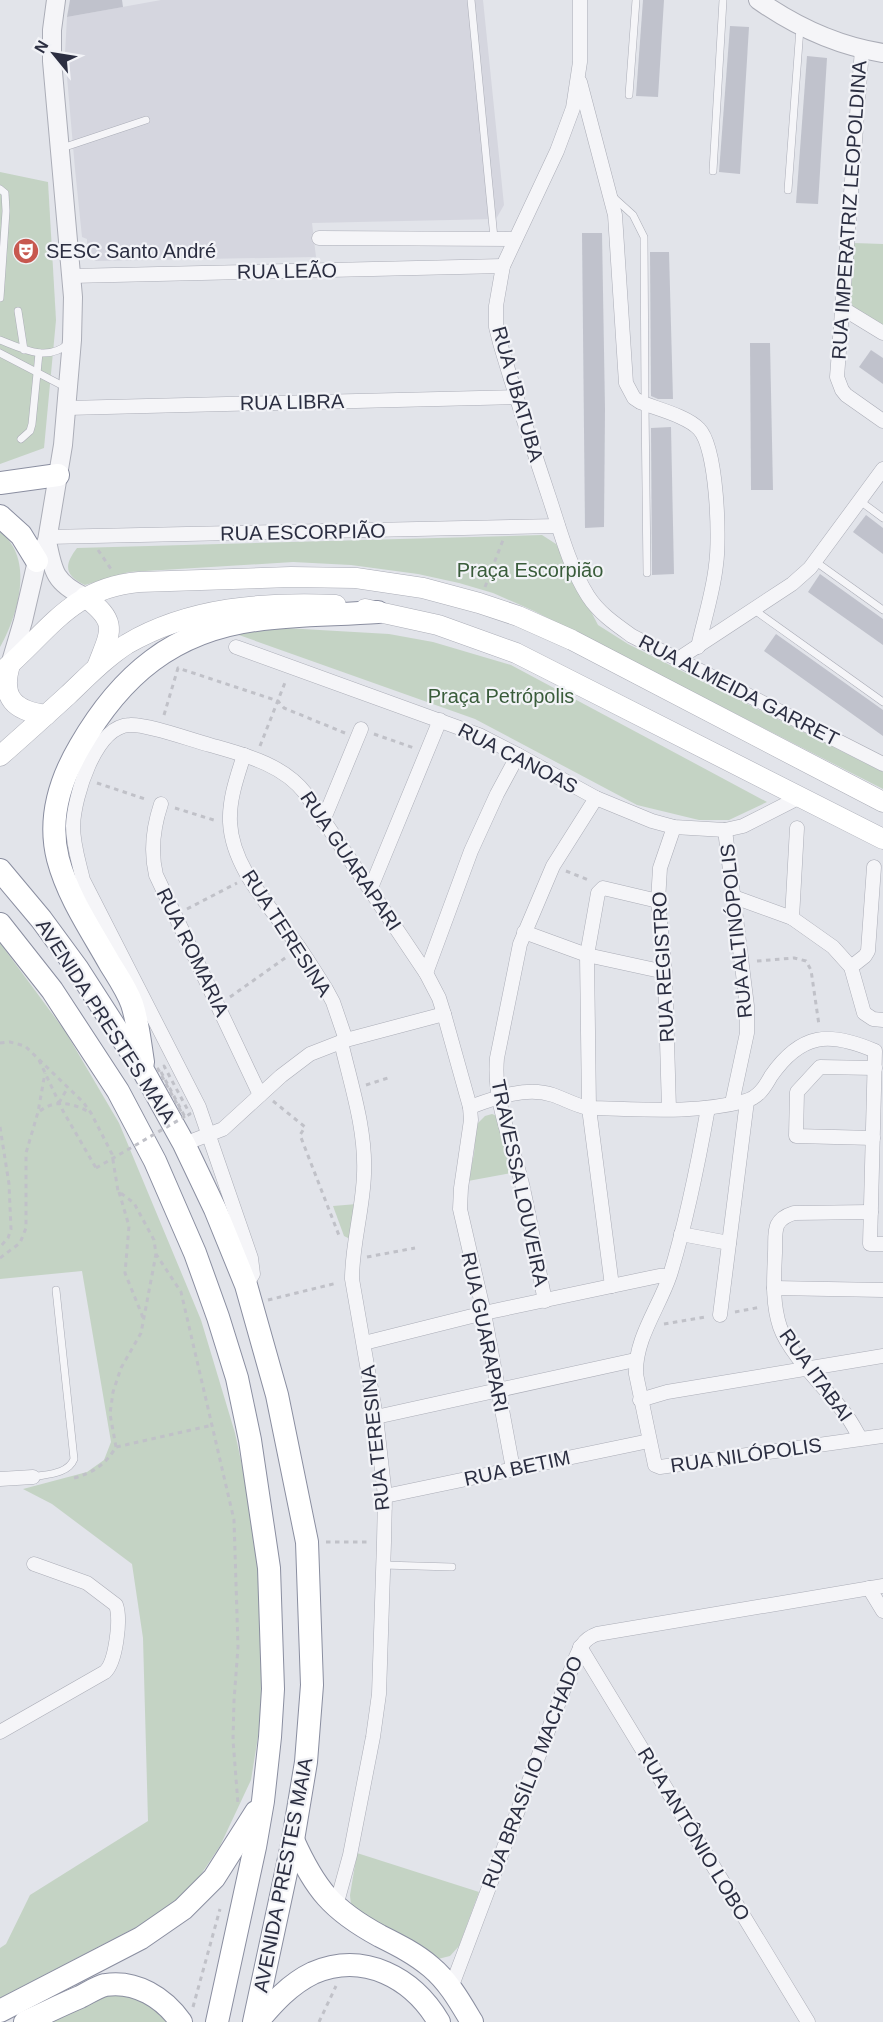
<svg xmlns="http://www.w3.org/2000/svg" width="883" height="2022" viewBox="0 0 883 2022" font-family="Helvetica,sans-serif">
<rect width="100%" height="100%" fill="#e2e4ea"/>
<polygon fill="#d5d6df" points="161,0 483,0 504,205 496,219 312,223 316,257 96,261 83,255 87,252 87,239 82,237 75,169 65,54 67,17"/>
<g fill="#c4d3c4">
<polygon points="0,172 48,182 56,320 44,448 0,464"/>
<polygon points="854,243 883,244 883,327 853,307 850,298"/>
<path d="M0 532C35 558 18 615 0 647Z"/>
<path d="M542 535 556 544 598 625 628 644 883 772V789L534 611 493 593 459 583 418 574 351 565 293 562 129 572 85 585C64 575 64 565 77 548Z"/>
<polygon points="285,628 389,634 433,642 511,665 767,802 729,820 699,820 637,805 475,719 236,634"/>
<polygon points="0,943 65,1031 119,1123 201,1320 235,1433 263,1562 261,1718 251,1780 220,1846 198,1879 174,1902 140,1925 0,1998 0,1948 6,1944 30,1895 148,1821 143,1638 132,1564 52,1504 23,1489 87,1472 104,1460 111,1442 82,1271 0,1279"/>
<polygon points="492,1114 497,1116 499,1121 512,1173 468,1181 474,1154 476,1125 485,1116"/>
<polygon points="357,1204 350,1239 344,1236 333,1206"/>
<polygon points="357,1853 479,1892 459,1946 450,1956 438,1959 351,1906 350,1895"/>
<polygon points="116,1994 136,1997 172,2022 47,2022 99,1998"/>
</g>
<g fill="#c0c2cc">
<polygon points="70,0 122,0 123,7 67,17"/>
<polygon points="643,0 664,0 658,97 636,96"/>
<polygon points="730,26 749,27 740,174 719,172"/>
<polygon points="807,56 827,58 818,204 796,203"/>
<polygon points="582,233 602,233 605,409 604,527 585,528"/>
<polygon points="650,252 669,252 673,399 658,399 651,396"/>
<polygon points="750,343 770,343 773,490 751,490"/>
<polygon points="871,350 883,358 883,384 859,367"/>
<polygon points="671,427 674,574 652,575 651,428"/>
<polygon points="866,515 883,528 883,554 853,532"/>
<polygon points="820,574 883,619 883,645 808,592"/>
<polygon points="776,634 883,710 883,736 764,651"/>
</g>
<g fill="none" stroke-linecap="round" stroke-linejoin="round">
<g stroke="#abadb7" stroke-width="8">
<g id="service">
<polyline points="471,0 494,238"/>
<polyline points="629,95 636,0"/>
<polyline points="62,148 146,120"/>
<polyline points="713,171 723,0"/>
<polyline points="0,189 5,193 6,211 0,298"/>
<polyline points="788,190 800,28"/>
<polyline points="612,196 633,215 644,237 645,396"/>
<polyline points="18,311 24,350"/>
<path d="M0 340C23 349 47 362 68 344"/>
<polyline points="0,353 67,388"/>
<polyline points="645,404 647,573"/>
<polyline points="21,439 30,431 32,424 39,353"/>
<polyline points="860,501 883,518"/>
<polyline points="816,562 883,610"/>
<polyline points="753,609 883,702"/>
<path d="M33 1477C48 1474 68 1474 74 1459L56 1290"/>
<polyline points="383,1565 452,1567"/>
</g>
</g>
<g stroke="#abadb7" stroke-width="15">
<g id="minor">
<path d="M580 0V62L573 108 557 151 503 266 496 306V327L500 343C515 394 532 446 549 497 560 530 569 566 588 596 599 613 615 624 632 636L883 764"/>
<polyline points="862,49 837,377 842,390 846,395 883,421"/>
<path d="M580 82 615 215 626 383 634 398 640 402C657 409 687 416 699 429 717 447 720 539 716 565 713 593 704 620 698 647"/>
<polyline points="319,238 515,239"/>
<polyline points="71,276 503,266"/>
<polyline points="842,308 883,333"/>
<polyline points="67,408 516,397"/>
<polyline points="47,537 558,526"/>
<polyline points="236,647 479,735 518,755 596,798 652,821 674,827 725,830 743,826 800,797"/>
<polyline points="678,659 792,584 810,568 883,469"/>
<path d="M244 755C237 777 229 799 230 822 232 867 269 905 293 939 305 955 315 972 326 989L333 1002 346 1040"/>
<path d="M161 804C153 828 150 850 156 875L260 1095"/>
<polyline points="323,821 361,729"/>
<polyline points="725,830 747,1006 747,1033 732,1103"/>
<polyline points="370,890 440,720"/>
<polyline points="734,897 792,918 833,947 851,967 864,1013 873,1019 883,1020"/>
<polyline points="792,918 797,828"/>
<polyline points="524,932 587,955 665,972"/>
<polyline points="851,967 865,956 868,951 874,867"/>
<polyline points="426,973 471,851 497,794 518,755"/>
<path d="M470 1107C495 1098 526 1086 553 1095 565 1099 576 1106 589 1108 641 1109 695 1114 745 1101 758 1098 765 1087 771 1076 801 1033 829 1031 875 1051L870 1244H883"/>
<path d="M708 1108C698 1164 687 1220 670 1275 659 1308 635 1338 636 1374L655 1465 660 1467 883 1436"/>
<polyline points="669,1109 665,972 658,901 660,868 674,827"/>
<polyline points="873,1138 796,1136 797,1092 820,1067 875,1068"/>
<polyline points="184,1144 223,1129 281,1076 310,1054 346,1040 444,1014"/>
<polyline points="681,1234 729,1243"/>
<path d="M246 1285 253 1274 251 1258 199 1107 83 880C79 862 73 845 73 826 74 797 95 726 130 725 148 724 191 740 210 745 245 755 283 764 306 794L426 973 439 998 444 1014 470 1107 471 1120 461 1188 460 1209 484 1313 513 1469"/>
<polyline points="612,1286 589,1108 587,955 598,893 603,888 658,901"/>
<polyline points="774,1288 883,1290"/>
<path d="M545 1301C537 1262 531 1223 522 1184 512 1142 493 1101 497 1058L520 944 553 866 596 798"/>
<polyline points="720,1315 747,1101"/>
<polyline points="364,1343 484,1313 659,1276 669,1276"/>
<polyline points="640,1400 667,1392 883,1356"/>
<polyline points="376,1417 635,1360"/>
<path d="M860 1438C855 1429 850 1419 843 1411 824 1386 790 1355 780 1327 772 1303 774 1278 775 1253 776 1233 771 1220 794 1213L871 1212"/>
<polyline points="0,1479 33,1477"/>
<polyline points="385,1496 649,1441"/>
<polyline points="869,1588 883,1611"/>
<polyline points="580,1647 808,2022"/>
<path d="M0 1732 105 1672C116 1662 121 1619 116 1605L87 1583 34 1564"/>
<path d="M336 1906 350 1855 373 1737 379 1694 384 1542 385 1496 376 1417 352 1279C352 1244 363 1209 364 1174 366 1129 351 1085 341 1042"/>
<path d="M451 1988 574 1662C579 1649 583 1639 597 1634L883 1586"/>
</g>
</g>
<g stroke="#abadb7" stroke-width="20">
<g id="tertiary">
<path d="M758 0C795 26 838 46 883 53"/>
<path d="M47 541C53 572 55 583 85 597"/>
<polyline points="10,665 23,621 37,561 47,541 63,445 72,340 73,297 52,61 52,30 56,0"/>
</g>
</g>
<g stroke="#abadb7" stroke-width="21">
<g id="secondary">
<path d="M85 597C120 623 110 632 97 667"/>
<polyline points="365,609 438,625 516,653 883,839"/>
<path d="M10 665C0 698 15 711 46 715"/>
<path d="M0 673C48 633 70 588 139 582L291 577 356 578 423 588 479 603 518 616 572 640 883 802"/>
<path d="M0 756C23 736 46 715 68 695 87 677 105 658 127 644 190 607 265 602 336 605"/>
</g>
</g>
<g stroke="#8a8ea0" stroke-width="24">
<g id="trunk">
<polyline points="0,483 58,475"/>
<polyline points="0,516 21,535 37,561"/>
<polyline points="0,870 41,919 77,968 144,1072 184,1144 215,1209 246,1285 277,1395 307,1542 312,1685 306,1762 293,1840 254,2022"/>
<polyline points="0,924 52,990 118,1091 155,1161 195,1253 218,1317 237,1378 250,1440 269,1568 273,1689 270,1737 263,1801 255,1847 217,2022"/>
<path d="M143 1062C140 1043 138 1022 132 1004 127 990 118 977 110 964 91 930 68 897 58 859 48 820 60 780 80 746 121 675 173 631 256 620 296 614 338 615 378 612"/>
<path d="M293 1840C315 1889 332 1910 380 1936 398 1945 416 1954 431 1967 449 1982 460 2002 472 2022"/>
<polyline points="0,2011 141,1938 183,1909 214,1878 256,1812"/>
<path d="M25 2022C43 2014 61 2005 80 1997 88 1993 97 1987 105 1985 136 1980 164 1998 181 2022"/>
<path d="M257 2022C273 2003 290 1984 313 1973 364 1951 413 1978 439 2022"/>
</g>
</g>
<g stroke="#c0c1c8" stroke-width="3" stroke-dasharray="4.5 4.5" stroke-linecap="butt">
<polyline points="98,550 111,569"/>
<polyline points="485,587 503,540"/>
<polyline points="164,715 178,668 278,701 284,708 345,733"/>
<polyline points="374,734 414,748"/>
<polyline points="260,746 286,680"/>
<polyline points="97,783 148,800"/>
<polyline points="175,808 217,821"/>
<polyline points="566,871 591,881"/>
<polyline points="187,909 237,883"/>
<polyline points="757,961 794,958 806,961 811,970 819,1025"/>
<polyline points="230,997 288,956"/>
<polyline points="0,1043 10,1042 25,1046 83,1102 91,1113 112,1154 118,1191 134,1203 154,1240 156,1254 181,1292 234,1520 238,1647 234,1701 233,1740 238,1804"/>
<polyline points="39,1060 63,1111 96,1168"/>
<polyline points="366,1085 391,1077"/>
<polyline points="273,1101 305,1127 300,1135 340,1238"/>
<polyline points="59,1103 68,1087"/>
<path d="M40 1111C55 1099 73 1103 89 1112"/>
<polyline points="0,1127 9,1184 11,1229 8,1238 0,1247"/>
<polyline points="119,1192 129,1226 125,1273 142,1315 143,1321"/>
<polyline points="367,1257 415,1248"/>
<polyline points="0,1258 20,1243 26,1228 26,1153 38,1112 45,1073"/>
<polyline points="268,1300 337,1283"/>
<polyline points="735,1312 761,1307"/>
<polyline points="664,1324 705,1317"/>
<polyline points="116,1447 110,1414 113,1392 121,1368 141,1333 156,1254"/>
<path d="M74 1478C93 1473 106 1464 116 1447L213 1425"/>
<polyline points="326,1542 370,1542"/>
<polyline points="193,2007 220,1909"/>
<polyline points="319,2022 336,1986"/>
</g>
<use href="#service" stroke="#f5f5f8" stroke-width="7"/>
<use href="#minor" stroke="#f5f5f8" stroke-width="14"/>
<use href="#tertiary" stroke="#f5f5f8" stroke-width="18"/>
<use href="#secondary" stroke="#fff" stroke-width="20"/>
<use href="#trunk" stroke="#fff" stroke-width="22"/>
<polyline stroke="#c0c1c8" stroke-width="3" stroke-dasharray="4.5 4.5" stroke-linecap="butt" points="96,1168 184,1117 158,1069 164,1066 190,1114 185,1117 160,1070"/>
</g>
<defs>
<g id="theatre-disc" transform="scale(1.35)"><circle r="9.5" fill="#c7584f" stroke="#f2f3f7"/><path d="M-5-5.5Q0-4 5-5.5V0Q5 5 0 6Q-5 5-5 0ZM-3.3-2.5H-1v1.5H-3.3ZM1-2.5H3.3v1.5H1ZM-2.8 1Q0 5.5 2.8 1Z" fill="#fff"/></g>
</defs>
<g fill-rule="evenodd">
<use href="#theatre-disc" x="26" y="251"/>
</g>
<g text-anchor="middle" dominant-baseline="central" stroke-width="4.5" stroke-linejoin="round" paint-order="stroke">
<g font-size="20" fill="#2b2e41" stroke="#f2f3f7">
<text transform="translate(849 210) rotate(-86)">RUA IMPERATRIZ LEOPOLDINA</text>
<text transform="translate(287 271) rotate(-1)">RUA LEÃO</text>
<text transform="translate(518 394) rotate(74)">RUA UBATUBA</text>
<text transform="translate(292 402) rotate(-1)">RUA LIBRA</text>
<text transform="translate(303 532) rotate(-1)">RUA ESCORPIÃO</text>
<text transform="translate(739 690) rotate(27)">RUA ALMEIDA GARRET</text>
<text transform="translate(518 758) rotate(27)">RUA CANOAS</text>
<text transform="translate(351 861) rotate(56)">RUA GUARAPARI</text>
<text transform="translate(736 931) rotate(-96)">RUA ALTINÓPOLIS</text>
<text transform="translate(287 933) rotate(57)">RUA TERESINA</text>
<text transform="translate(193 952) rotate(64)">RUA ROMARIA</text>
<text transform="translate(663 967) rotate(-93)">RUA REGISTRO</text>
<text transform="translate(106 1021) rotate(57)">AVENIDA PRESTES MAIA</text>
<text transform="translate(520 1183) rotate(78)">TRAVESSA LOUVEIRA</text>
<text transform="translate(485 1332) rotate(78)">RUA GUARAPARI</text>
<text transform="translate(816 1375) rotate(54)">RUA ITABAI</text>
<text transform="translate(375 1438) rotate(-96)">RUA TERESINA</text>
<text transform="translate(746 1455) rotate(-8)">RUA NILÓPOLIS</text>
<text transform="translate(517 1468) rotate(-12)">RUA BETIM</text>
<text transform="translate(532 1772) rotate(-69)">RUA BRASÍLIO MACHADO</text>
<text transform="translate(694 1834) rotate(59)">RUA ANTÔNIO LOBO</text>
<text transform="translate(283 1875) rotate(-79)">AVENIDA PRESTES MAIA</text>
</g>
<g font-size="20" fill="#2b2e41" stroke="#f2f3f7" text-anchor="start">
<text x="46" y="251">SESC Santo André</text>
</g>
<g font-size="20" fill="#395c3a" stroke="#f2f3f7">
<text x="530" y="570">Praça Escorpião</text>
<text x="501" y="696">Praça Petrópolis</text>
</g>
</g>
<g transform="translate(54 54) rotate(300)" stroke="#f2f3f7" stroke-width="4.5" paint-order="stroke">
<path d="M0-4.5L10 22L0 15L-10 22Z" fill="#2b2e41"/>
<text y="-9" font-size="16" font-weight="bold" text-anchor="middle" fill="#2b2e41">N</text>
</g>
</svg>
